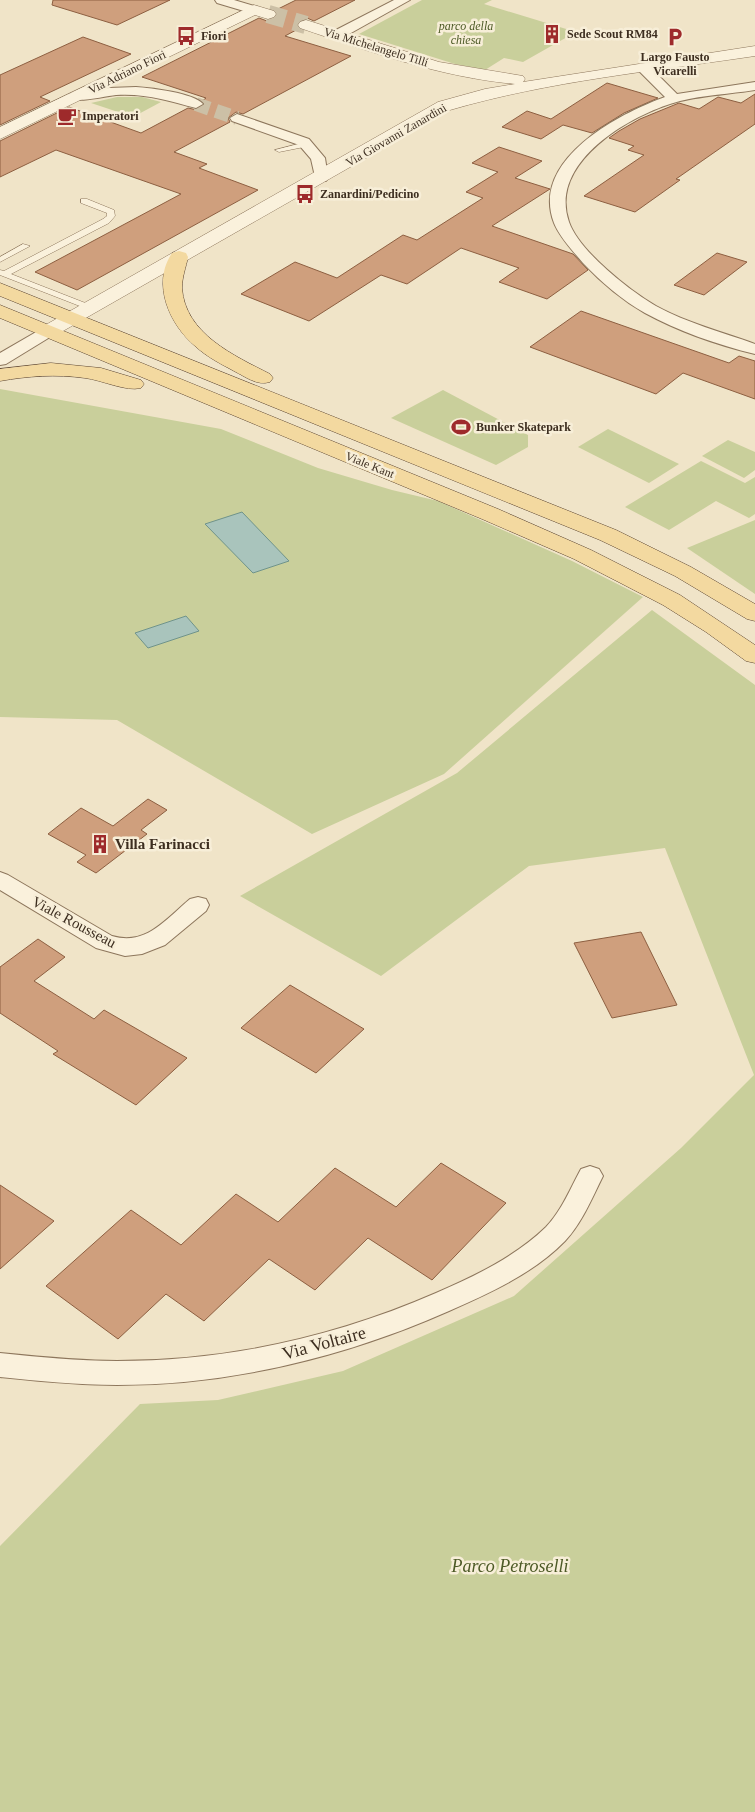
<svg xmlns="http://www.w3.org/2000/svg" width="755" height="1812" viewBox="0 0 755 1812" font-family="'Times New Roman',serif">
<rect width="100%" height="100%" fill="#f0e4c8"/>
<g fill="#c9cf9b">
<polygon points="422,0 492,0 484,4 576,32 523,62 504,58 485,70 455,64 359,34"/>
<polygon points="117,97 142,97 161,102 133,117 91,103"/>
<polygon points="0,389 221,429 318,468 392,490 438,501 572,561 643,597 444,774 312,834 117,720 0,717"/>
<polygon points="443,390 528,435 528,447 496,465 391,418"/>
<polygon points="608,429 679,464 649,483 578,447"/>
<polygon points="728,440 755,452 755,470 744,478 702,456"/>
<polygon points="701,461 745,483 755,477 755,514 749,518 716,501 669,530 625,507"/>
<polygon points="755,520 755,594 687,548"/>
<polygon points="652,610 755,685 755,1812 0,1812 0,1546 140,1404 218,1400 343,1371 514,1296 681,1148 754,1075 665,848 529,866 381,976 240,896 457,773"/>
</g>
<g fill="#a9c4bc" stroke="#6f938a">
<polygon points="242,512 289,561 253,573 205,524"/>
<polygon points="186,616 199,631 148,648 135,633"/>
</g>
<g fill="#cf9f7d" stroke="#8d5f41">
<polygon points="53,0 170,0 117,25 52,5"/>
<polygon points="296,0 355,0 314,21 307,18 299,20 296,24 298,29 285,36 351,56 243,114 236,112 228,118 230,122 174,152 207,164 199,168 258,190 77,290 35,272 181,194 56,150 0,177 0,141 69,107 141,133 188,108 197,110 204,106 202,101 206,98 142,77 259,18 267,21 275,19 278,15 276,10"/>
<polygon points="83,37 131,54 40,97 50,101 0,125 0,75"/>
<polygon points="607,83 658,98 624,113 592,133 563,125 541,139 502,127 527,111 551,119"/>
<polygon points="755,94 755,124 676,179 680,180 635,212 584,196 644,155 628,150 634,146 609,138 619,131 640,119 679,103 699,109 718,97 741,103"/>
<polygon points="499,147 542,161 515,178 550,189 492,226 573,254 588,270 547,299 499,282 519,268 461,248 407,284 381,275 309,321 241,294 295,262 337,278 403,235 417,240 483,198 466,192 498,172 472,163"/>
<polygon points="717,253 747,262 704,295 674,285"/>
<polygon points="581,311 729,363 739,356 755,361 755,399 683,373 656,394 530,347"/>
<polygon points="148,799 167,810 141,830 147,834 96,873 77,862 86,855 48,834 81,808 113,826"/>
<polygon points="641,932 677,1005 612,1018 574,943"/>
<polygon points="38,939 65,957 34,981 94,1019 104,1010 187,1058 136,1105 53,1054 58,1051 0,1013 0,967"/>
<polygon points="290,985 364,1029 316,1073 241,1028"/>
<polygon points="441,1163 506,1203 432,1280 368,1238 315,1290 269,1259 204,1321 166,1294 118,1339 46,1286 131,1210 181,1245 236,1194 278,1222 335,1168 396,1207"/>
<polygon points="0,1185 54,1221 0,1269"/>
</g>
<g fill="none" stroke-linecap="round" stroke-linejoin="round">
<polyline stroke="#ccc0a6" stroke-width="14" stroke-dasharray="14 7" stroke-linecap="butt" points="196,104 237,118"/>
<polyline stroke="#ccc0a6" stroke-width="18" stroke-dasharray="18 9" stroke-linecap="butt" points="268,14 306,25"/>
<g stroke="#8d765c" stroke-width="1">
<g id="service">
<polygon points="306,142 310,144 309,146 279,152 275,150"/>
<polygon points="81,199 87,199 114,210 115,216 109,223 11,274 93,306 94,308 90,310 0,275 0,270 4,271 103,219 107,216 107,213 81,203"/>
<polygon points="23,244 30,246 0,262 0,257"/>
</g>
</g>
<g stroke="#8d765c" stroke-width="2">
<g id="minor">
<polygon points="215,0 234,0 258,7 260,10 254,14 217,3"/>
<polygon points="394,0 410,0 342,38 337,39 331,35 332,32"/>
<path d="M643 64 648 65 677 94 755 82V90C730 94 704 95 680 101 631 114 548 162 569 222 579 251 630 291 656 306 687 323 722 332 755 344V354C718 345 678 331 645 313 622 300 601 282 583 263 573 251 560 238 554 223 530 160 618 114 665 97L636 68Z"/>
<path d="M136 87C151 88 194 93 203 104L196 108C169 101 145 93 116 95 106 96 74 104 68 97L70 94 109 88Z"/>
<polygon points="237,114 309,139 325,158 328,178 326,181 316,181 311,159 299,145 232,121 230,118"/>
<polygon points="49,326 55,328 57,331 55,334 6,364 0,365 0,353 43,328"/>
<path d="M0 872 8 875 112 936C146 946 165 920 190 899L198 897 206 899 209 905 206 911 165 945 142 954 125 956 96 948 0 890Z"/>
<path d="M590 1166 599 1169 603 1176C592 1198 582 1223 565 1241 534 1273 490 1293 449 1311 345 1357 231 1385 117 1385 77 1385 39 1381 0 1377V1353C39 1357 78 1361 117 1361 227 1361 335 1337 436 1293 475 1276 515 1257 546 1227 562 1210 570 1189 581 1169Z"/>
</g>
</g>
<g stroke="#8d765c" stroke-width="1">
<g id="tertiary">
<polygon points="254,5 274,11 276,14 274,17 268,19 255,15 0,139 0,127"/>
<path d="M306 20 439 62 523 76 525 79 523 82 755 46V56C654 71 549 81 450 110L56 335 49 337 42 335 39 331 42 327 438 102 485 89 515 84C440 77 371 52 300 28L298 25 300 22Z"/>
</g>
</g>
<g stroke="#5b4430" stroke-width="1">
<g id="primary">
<path d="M179 251 186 253 188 257C186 267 182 277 182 288 185 334 235 356 270 374L273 378 270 382C257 386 246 377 234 371 221 364 207 357 195 346 170 325 151 284 172 253Z"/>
<polygon points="0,283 616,530 691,567 755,604 755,621 747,619 675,576 600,540 0,296"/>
<polygon points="0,305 498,509 591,550 680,595 755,645 755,663 746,661 706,632 663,605 574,559 482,519 0,318"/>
<path d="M51 363 101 368 141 380 144 384 141 388C126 392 102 380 85 378 56 374 28 376 0 381V369Z"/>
</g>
</g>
<use href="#service" fill="#faf1dc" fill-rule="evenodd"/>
<use href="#minor" fill="#faf1dc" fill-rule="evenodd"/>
<use href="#tertiary" fill="#faf1dc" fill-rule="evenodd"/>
<use href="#primary" fill="#f3d9a0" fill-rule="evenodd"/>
</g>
<defs>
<g id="building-bare" transform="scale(1.5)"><path d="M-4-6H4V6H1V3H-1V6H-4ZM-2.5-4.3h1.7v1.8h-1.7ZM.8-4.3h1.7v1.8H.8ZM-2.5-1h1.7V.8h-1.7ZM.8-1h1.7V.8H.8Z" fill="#9e2a2b" stroke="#f7eed8" stroke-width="2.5" paint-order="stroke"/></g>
<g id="bus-bare" transform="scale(1.5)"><path d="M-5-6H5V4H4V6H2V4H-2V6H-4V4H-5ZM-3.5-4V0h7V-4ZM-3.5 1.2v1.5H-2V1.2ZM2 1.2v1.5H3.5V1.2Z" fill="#9e2a2b" stroke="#f7eed8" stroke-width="2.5" paint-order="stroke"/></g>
<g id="parking-bare" transform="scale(1.5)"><path d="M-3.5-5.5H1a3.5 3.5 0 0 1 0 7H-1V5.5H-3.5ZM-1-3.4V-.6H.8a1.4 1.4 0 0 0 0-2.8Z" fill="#9e2a2b" stroke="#f7eed8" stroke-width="2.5" paint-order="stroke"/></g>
<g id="cafe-bare" transform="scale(1.5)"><path d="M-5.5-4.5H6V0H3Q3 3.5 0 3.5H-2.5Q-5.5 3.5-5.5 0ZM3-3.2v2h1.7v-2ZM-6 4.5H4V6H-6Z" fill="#9e2a2b" stroke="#f7eed8" stroke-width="2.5" paint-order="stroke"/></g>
<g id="stadium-bare" transform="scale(1.5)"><path d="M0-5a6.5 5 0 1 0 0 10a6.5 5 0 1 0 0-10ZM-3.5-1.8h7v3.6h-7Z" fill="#9e2a2b" stroke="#f7eed8" stroke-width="2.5" paint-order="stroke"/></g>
</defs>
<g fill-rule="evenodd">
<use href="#building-bare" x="552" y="34"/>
<use href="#bus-bare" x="186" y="36"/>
<use href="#parking-bare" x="675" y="37"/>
<use href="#cafe-bare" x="67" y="116"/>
<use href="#bus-bare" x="305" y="194"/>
<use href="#stadium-bare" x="461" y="427"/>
<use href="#building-bare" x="100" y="844"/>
</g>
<g text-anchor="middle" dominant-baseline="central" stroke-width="5" stroke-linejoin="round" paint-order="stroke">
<g font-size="12" font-style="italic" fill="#4d5a26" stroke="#f7eed8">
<text x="466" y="26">parco della<tspan x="466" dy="14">chiesa</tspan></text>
</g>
<g font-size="12" font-weight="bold" fill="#3d2e20" stroke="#f7eed8" text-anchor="start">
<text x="567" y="34">Sede Scout RM84</text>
<text x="201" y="36">Fiori</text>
<text x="675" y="57" text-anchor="middle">Largo Fausto<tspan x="675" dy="14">Vicarelli</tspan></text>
<text x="82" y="116">Imperatori</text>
<text x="320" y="194">Zanardini/Pedicino</text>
<text x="476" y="427">Bunker Skatepark</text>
</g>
<g font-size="12" fill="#3d2e20" stroke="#f7eed8">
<text transform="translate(376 47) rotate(17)">Via Michelangelo Tilli</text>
<text transform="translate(127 72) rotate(-26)">Via Adriano Fiori</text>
<text transform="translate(396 135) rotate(-30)">Via Giovanni Zanardini</text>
<text transform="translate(370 465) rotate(22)">Viale Kant</text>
</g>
<g font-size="15" font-weight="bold" fill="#3d2e20" stroke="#f7eed8" text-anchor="start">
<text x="115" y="844">Villa Farinacci</text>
</g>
<g font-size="15" fill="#3d2e20" stroke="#f7eed8">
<text transform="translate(74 922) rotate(28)">Viale Rousseau</text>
</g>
<g font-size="18" fill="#3d2e20" stroke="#f7eed8">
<text transform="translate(324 1343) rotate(-15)">Via Voltaire</text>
</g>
<g font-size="18" font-style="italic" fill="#4d5a26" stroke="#f7eed8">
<text x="510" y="1566">Parco Petroselli</text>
</g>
</g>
</svg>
